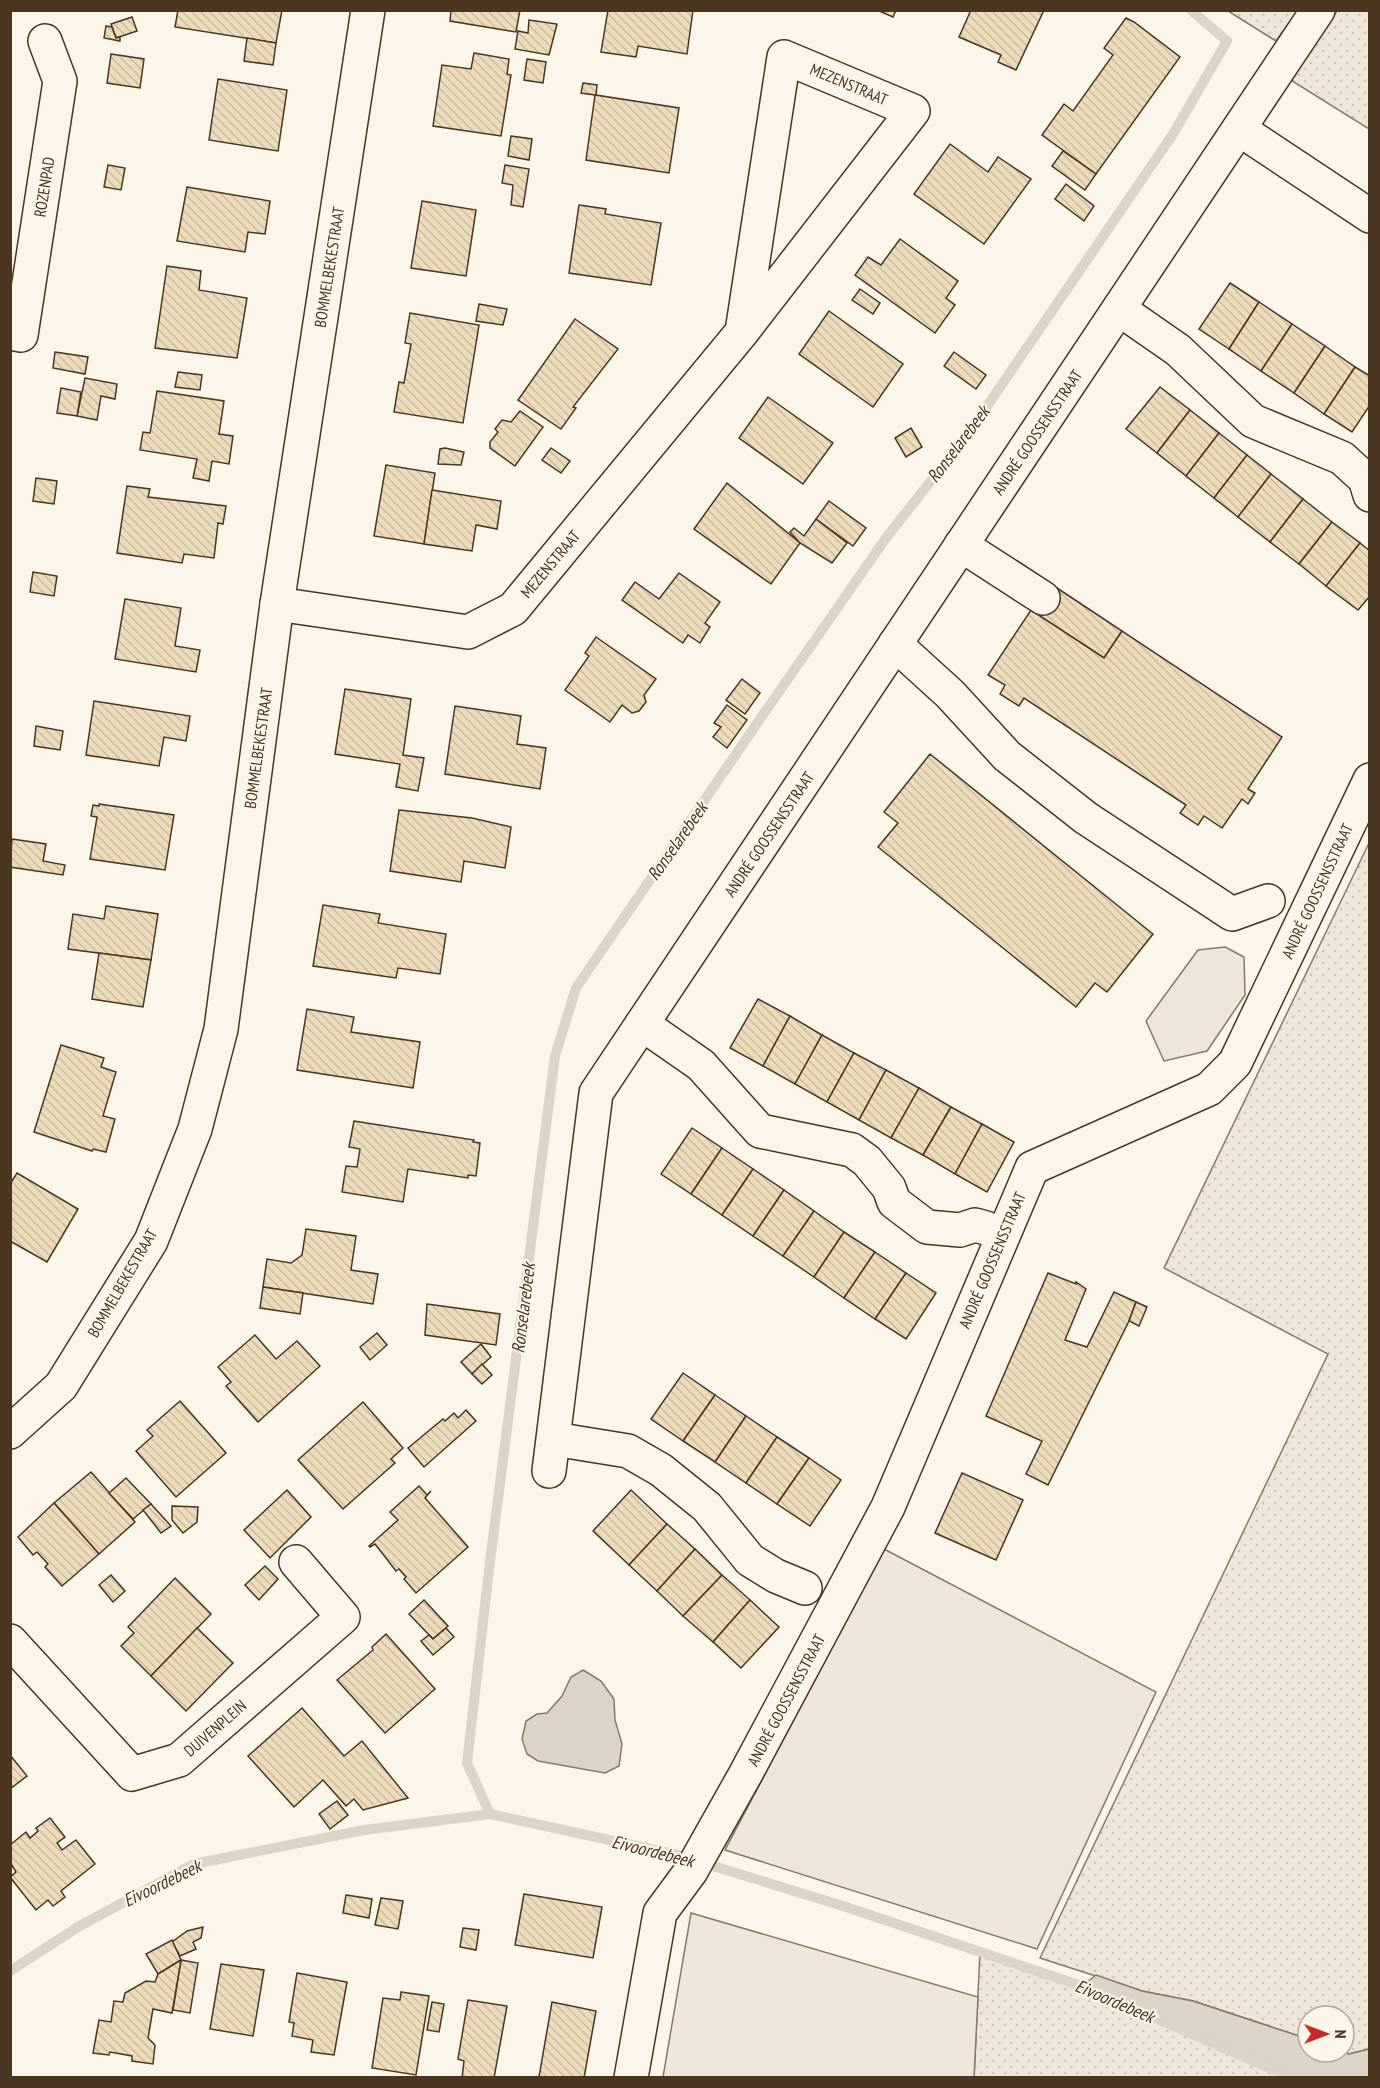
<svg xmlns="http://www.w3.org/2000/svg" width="1380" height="2088" viewBox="0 0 1380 2088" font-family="'PT Sans Narrow',sans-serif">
<defs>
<pattern id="grass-dots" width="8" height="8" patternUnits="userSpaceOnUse" patternTransform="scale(1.5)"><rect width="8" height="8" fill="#ede6d9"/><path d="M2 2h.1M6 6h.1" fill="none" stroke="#cdc6ba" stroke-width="1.8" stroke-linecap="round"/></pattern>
<pattern id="building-back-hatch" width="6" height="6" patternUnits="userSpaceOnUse" patternTransform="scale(1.5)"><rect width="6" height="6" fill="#ecdcbc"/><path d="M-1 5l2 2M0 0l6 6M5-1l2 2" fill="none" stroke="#ccbda1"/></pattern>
</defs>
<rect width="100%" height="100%" fill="#fbf6e9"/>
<g fill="url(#grass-dots)" stroke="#887966" stroke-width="1.5">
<polygon points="1228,11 1298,11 1276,41"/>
<polygon points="1337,11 1369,11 1369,129 1289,79"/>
<polygon points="1369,843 1369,2049 1349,2054 1344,2052 1344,2016 1308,2016 1308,2039 1193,2001 1142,1991 1040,1958 1328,1354 1164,1268"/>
<polygon points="980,1952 1082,1986 1293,2077 974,2078"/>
</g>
<g fill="#ede6d9" stroke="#887966" stroke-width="1.5">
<polygon points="1225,947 1244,957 1245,995 1207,1051 1164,1061 1146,1021 1198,950"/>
<polygon points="884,1549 1156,1692 1037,1949 725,1850"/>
<polygon points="691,1913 978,1997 974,2077 663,2077"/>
</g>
<g fill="#dcd4c6" stroke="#887966" stroke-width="1.5">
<polygon points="583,1670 601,1681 614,1699 615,1720 622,1744 619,1766 605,1773 538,1761 527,1754 522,1739 526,1721 537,1714 547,1713 562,1696 571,1677"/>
<polygon points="1096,1975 1142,1991 1193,2001 1308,2039 1308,2052 1344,2052 1349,2054 1369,2049 1369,2077 1293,2077 1082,1986"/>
</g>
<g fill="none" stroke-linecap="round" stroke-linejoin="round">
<g stroke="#dcd4c6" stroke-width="10">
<polyline points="490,1814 467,1763 490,1561 555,1056 576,988 760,719 886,538 970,431 1173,134 1227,41 1191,10"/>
<polyline points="10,1971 78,1927 194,1864 364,1830 490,1814 678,1855 846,1907 1082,1986 1293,2078"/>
</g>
</g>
<g fill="url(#building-back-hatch)" stroke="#4a3520" stroke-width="1.5">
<polygon points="178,10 282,10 276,43 175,27"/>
<polygon points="451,10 520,10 516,32 450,21"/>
<polygon points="608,10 693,10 687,54 638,46 636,57 601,52"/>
<polygon points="877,10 896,10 893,17"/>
<polygon points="971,10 1044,10 1016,70 998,62 1001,55 959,37"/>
<polygon points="132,17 137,31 116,38 111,24"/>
<polygon points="1126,18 1134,22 1180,57 1096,174 1042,135 1064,104 1073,111 1113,55 1104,48"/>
<polygon points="529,20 557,24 549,55 515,49 518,31 528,33"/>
<polygon points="106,26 112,27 116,38 120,37 120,41 104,38"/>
<polygon points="247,38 276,43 273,65 244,61"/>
<polygon points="474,53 509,59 507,74 511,75 501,136 433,126 442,65 471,69"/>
<polygon points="111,54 144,59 140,88 107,83"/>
<polygon points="527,59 546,62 543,83 524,80"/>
<polygon points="218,79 287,90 278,151 209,140"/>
<polygon points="583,83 597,85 596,95 679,108 669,173 586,160 595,95 581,93"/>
<polygon points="511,136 532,139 529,160 508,156"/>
<polygon points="950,144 988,172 998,157 1031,179 984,244 914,194"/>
<polygon points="1063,151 1096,174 1085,190 1052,166"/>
<polygon points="108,165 125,168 121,190 104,187"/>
<polygon points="505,165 529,169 523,207 511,205 513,185 502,183"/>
<polygon points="1066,184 1094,206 1084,221 1055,199"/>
<polygon points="187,187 270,201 265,234 248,232 245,252 177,241"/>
<polygon points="422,201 476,210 466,276 411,268"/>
<polygon points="579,205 606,209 605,214 661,223 651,285 569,273"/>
<polygon points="900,239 958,281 946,298 955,305 935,333 855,275 868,257 881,265"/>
<polygon points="167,266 201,271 199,290 247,298 237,358 155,348"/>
<polygon points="1230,283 1259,302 1229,349 1199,329"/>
<polygon points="860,289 880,303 873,314 852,300"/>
<polygon points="1259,302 1292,324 1261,371 1229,349"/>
<polygon points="479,304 507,309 503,325 476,321"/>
<polygon points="829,311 903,364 873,407 799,354"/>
<polygon points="410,313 479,325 463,423 394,412 399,382 404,383 411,344 405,343"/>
<polygon points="575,319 618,349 573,407 576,408 561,429 518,400"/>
<polygon points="1292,324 1325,346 1294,393 1261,371"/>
<polygon points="1325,346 1355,367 1324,414 1294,393"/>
<polygon points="55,352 88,357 85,374 53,368"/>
<polygon points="954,352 986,375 976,389 944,366"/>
<polygon points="1355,367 1370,376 1370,405 1352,432 1324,414"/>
<polygon points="178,372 202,375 200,390 175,387"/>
<polygon points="85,378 117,384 115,399 101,396 97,420 77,416"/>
<polygon points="1160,387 1190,410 1157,453 1126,429"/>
<polygon points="61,388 81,392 77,416 57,413"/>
<polygon points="157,391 224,401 219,434 233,436 229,464 212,461 209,481 193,478 197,459 140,450 143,432 150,433"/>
<polygon points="768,397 833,443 803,484 739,438"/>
<polygon points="1190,410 1219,433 1186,476 1157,453"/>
<polygon points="520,411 543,427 515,466 490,448 490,442 498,432 495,429 502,420 511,422"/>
<polygon points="911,428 922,447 906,457 895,438"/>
<polygon points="1219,433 1247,455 1214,498 1186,476"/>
<polygon points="445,448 464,452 461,465 438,464 440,449"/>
<polygon points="551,448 570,461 561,473 542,460"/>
<polygon points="1247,455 1271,474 1238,517 1214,498"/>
<polygon points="386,465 435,473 424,544 374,536"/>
<polygon points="1271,474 1303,499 1270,542 1238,517"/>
<polygon points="36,478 57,481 54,504 33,501"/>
<polygon points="727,483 800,543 771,584 694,529"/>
<polygon points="127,486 150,489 148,497 226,506 223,524 218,523 214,558 184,554 182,563 117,553"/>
<polygon points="432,490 501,501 497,529 476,525 472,551 424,544"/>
<polygon points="1303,499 1332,522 1299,564 1270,542"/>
<polygon points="829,501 866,528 853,546 816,519"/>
<polygon points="816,519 847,543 832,563 800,543 790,532 794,528 804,536"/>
<polygon points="1332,522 1360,543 1326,586 1299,564"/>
<polygon points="1360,543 1370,551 1370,596 1358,610 1326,586"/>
<polygon points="33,572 57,576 54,596 30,592"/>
<polygon points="679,573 720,602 705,623 710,627 700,643 688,635 683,643 622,600 635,582 659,599"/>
<polygon points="1057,588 1122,631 1104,658 1039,616"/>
<polygon points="125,599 181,608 175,646 200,650 196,672 115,659"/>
<polygon points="1031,610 1104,658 1122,631 1282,737 1248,789 1255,793 1248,804 1242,799 1222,828 1204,816 1198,825 1180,813 1186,805 1024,698 1019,706 1000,694 1005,685 988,675"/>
<polygon points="596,637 656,679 644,695 646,702 639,711 632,713 622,705 610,722 565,690 589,656 585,653"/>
<polygon points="742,679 760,693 745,714 726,700"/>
<polygon points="345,689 411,699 403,755 424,758 418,791 396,787 400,764 335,754"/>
<polygon points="94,701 190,716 186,741 164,737 159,766 86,755"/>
<polygon points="727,705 747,720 727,748 713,737 721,727 714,723"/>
<polygon points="455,706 521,716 517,744 546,748 540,789 445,774"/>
<polygon points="36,726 63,731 60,750 34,746"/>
<polygon points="930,754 1153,934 1107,992 1095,983 1076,1007 878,847 898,823 884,812"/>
<polygon points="99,804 174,815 165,870 90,859 97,817 91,816 93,805 99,806"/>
<polygon points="399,810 472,818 511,827 505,868 464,861 461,882 390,871"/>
<polygon points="12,839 46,844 43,861 65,865 63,875 10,867"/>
<polygon points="323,905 380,914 378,923 446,934 440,974 398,968 396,978 313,966"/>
<polygon points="106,906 158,914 151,960 68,949 73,914 104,919"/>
<polygon points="99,953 151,960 143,1007 92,999"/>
<polygon points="758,999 790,1016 763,1066 730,1048"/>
<polygon points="307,1009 354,1017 351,1032 420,1042 413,1088 297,1070"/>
<polygon points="790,1016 822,1035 795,1084 763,1066"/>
<polygon points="822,1035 854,1053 827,1102 795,1084"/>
<polygon points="61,1045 104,1058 101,1067 116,1072 103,1116 115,1119 106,1152 93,1149 92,1151 34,1132"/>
<polygon points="854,1053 886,1070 859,1120 827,1102"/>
<polygon points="886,1070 919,1088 891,1138 859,1120"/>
<polygon points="919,1088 951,1107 923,1155 891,1138"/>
<polygon points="951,1107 982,1124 955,1174 923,1155"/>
<polygon points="354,1121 474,1140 473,1142 480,1143 476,1176 468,1175 468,1178 408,1169 403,1202 342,1192 346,1166 357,1167 360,1149 349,1147"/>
<polygon points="982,1124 1014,1142 987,1192 955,1174"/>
<polygon points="692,1128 722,1148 691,1194 661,1174"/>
<polygon points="722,1148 753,1169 722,1215 691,1194"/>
<polygon points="753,1169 784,1190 753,1236 722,1215"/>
<polygon points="17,1173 78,1209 47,1262 10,1241 10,1184"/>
<polygon points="784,1190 814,1211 783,1256 753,1236"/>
<polygon points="814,1211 844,1232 814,1277 783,1256"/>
<polygon points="306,1229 356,1236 351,1270 378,1274 373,1304 263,1287 267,1259 291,1263 302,1255"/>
<polygon points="844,1232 875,1252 844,1298 814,1277"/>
<polygon points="875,1252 906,1273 875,1319 844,1298"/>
<polygon points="906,1273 936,1293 906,1339 875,1319"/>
<polygon points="1048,1273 1076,1284 1076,1282 1086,1289 1065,1340 1087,1347 1114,1292 1136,1302 1129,1321 1048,1485 1026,1474 1042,1441 986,1416"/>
<polygon points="263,1287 303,1293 300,1314 260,1308"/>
<polygon points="1136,1302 1147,1307 1139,1326 1129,1321"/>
<polygon points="427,1304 500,1314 496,1345 425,1335"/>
<polygon points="377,1333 387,1345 370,1360 360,1347"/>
<polygon points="255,1335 276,1359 297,1341 320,1366 258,1422 226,1386 231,1382 218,1367"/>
<polygon points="481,1344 491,1357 472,1374 461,1362"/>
<polygon points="482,1364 492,1375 482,1384 472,1374"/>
<polygon points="683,1373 715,1395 683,1441 651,1419"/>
<polygon points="715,1395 746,1416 715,1462 683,1441"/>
<polygon points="180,1401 226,1453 176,1497 136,1451 153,1436 147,1430"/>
<polygon points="363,1402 403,1448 391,1459 395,1463 343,1509 298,1460"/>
<polygon points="466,1410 476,1421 424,1467 408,1448 443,1419 445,1421 454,1413 458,1418"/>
<polygon points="746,1416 777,1437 746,1483 715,1462"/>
<polygon points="777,1437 809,1458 777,1504 746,1483"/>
<polygon points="809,1458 841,1480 810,1526 777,1504"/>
<polygon points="91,1472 135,1522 99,1554 54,1503"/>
<polygon points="962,1473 1023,1500 996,1560 935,1533"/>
<polygon points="126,1478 151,1504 133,1519 109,1493"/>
<polygon points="419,1486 427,1495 431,1491 425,1498 468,1547 416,1593 404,1579 406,1577 399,1569 396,1571 375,1544 370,1547 369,1546 398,1520 390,1512"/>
<polygon points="287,1490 311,1517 270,1558 244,1530"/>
<polygon points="631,1490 667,1524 629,1565 593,1531"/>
<polygon points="54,1503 99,1554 62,1586 45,1567 48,1564 37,1552 33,1555 18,1537"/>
<polygon points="151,1504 171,1526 161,1533 143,1510"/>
<polygon points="172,1506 198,1507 197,1522 183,1533 172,1520"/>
<polygon points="667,1524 695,1549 657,1591 629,1565"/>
<polygon points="695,1549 722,1575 683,1616 657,1591"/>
<polygon points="265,1566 278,1579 259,1600 245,1585"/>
<polygon points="111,1575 125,1591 113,1602 99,1585"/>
<polygon points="722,1575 750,1600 713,1642 683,1616"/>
<polygon points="175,1578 211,1614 151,1676 121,1646 134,1633 128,1627"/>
<polygon points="424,1600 448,1626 433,1639 409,1614"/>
<polygon points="750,1600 779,1627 741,1668 713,1642"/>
<polygon points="197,1628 233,1663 186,1711 151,1676"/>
<polygon points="446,1628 454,1637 433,1655 421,1641 429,1635 433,1639"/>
<polygon points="386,1634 435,1689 385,1733 337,1680 373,1650 372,1647"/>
<polygon points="302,1708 344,1756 362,1741 408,1798 363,1810 354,1799 346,1806 323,1780 294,1807 248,1756"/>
<polygon points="10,1755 27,1776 10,1789"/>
<polygon points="337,1801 348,1815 330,1829 319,1814"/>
<polygon points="50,1818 65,1837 57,1843 62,1850 76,1840 95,1864 61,1891 65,1897 53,1906 48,1900 36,1910 10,1877 16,1872 10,1862 10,1845 26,1832 30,1838 38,1831 36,1828"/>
<polygon points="524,1894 602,1907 593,1958 515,1945"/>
<polygon points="346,1895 372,1899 369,1918 343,1913"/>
<polygon points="381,1898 403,1901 398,1929 375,1925"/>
<polygon points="203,1927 201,1938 193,1942 196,1949 180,1956 172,1942 187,1931"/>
<polygon points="463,1928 479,1930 476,1950 460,1947"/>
<polygon points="172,1940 181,1960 158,1974 146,1954"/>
<polygon points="181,1960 198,1963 190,2013 173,2010"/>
<polygon points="181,1960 172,2013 153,2009 148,2038 155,2045 153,2064 132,2061 132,2056 110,2052 109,2055 93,2053 99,2020 111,2022 114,2001 123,2002 125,1993 146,1981 155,1982 158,1974"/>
<polygon points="221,1964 264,1970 253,2036 210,2029"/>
<polygon points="297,1973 347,1982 334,2055 311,2052 313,2040 292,2036 294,2023 289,2022"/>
<polygon points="401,1992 429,1996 416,2075 372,2068 383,1998 400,2000"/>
<polygon points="468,2000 507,2006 494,2078 462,2078 464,2061 458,2059"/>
<polygon points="432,2002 444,2004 439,2032 427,2030"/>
<polygon points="552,2002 596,2011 584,2078 539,2077"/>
</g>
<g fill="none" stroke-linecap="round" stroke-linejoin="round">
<g stroke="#4a3520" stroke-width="36">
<g id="minor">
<polyline points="1239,129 1370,216"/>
<polyline points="1119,309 1178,350 1253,421 1342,458 1365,479 1370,495"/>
<polyline points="10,333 21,335 60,81 45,41"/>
<polyline points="961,545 1043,598"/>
<polyline points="277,604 468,632 513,609 742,332 913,111 784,57 742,332"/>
<polyline points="895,644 950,694 1007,756 1086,818 1232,914 1268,901"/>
<polyline points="642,1024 701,1065 760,1131 852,1150 867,1161 889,1188 894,1202 927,1227 960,1230 975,1225 986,1228"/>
<polyline points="10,1432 61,1386 151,1241 195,1129 221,1029 277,604 368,10"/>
<polyline points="554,1439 628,1451 661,1470 707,1507 750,1560 776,1576 805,1588"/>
<polyline points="549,1471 596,1093 1318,10"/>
<polyline points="10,1641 132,1774 179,1760 343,1617 296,1562"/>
<polyline points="631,2078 660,1913 691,1871 745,1775 888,1507 1032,1168 1209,1089 1235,1063 1370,780"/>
</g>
</g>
<use href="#minor" stroke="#fbf6e9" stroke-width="33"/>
</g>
<g text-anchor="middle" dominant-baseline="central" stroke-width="4.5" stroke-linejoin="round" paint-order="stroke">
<g font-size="16" fill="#4a3520" stroke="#fbf6e9">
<text transform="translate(849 84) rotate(23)">MEZENSTRAAT</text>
<text transform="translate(44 187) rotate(-81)">ROZENPAD</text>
<text transform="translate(329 267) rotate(-81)">BOMMELBEKESTRAAT</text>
<text transform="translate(1037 432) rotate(-56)">ANDRÉ GOOSSENSSTRAAT</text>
<text transform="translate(550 564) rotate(-50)">MEZENSTRAAT</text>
<text transform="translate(258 748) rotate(-82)">BOMMELBEKESTRAAT</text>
<text transform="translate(769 834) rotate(-56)">ANDRÉ GOOSSENSSTRAAT</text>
<text transform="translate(1317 891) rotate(-65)">ANDRÉ GOOSSENSSTRAAT</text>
<text transform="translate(992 1260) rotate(-67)">ANDRÉ GOOSSENSSTRAAT</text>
<text transform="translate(122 1283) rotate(-60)">BOMMELBEKESTRAAT</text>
<text transform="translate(786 1700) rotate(-62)">ANDRÉ GOOSSENSSTRAAT</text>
<text transform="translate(215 1728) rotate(-41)">DUIVENPLEIN</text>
</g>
<g font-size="18" font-style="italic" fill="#4a3520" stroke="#fbf6e9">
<text transform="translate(958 444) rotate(-53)">Ronselarebeek</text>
<text transform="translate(677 841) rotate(-55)">Ronselarebeek</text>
<text transform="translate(523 1308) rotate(-83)">Ronselarebeek</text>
<text transform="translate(653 1851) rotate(14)">Eivoordebeek</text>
<text transform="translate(162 1883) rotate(-26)">Eivoordebeek</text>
<text transform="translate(1115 2001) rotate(23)">Eivoordebeek</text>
</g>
</g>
<rect width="1380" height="2088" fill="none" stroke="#4a3520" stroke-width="24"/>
<g transform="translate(1326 2034) rotate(90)"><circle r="28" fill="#fbf6e9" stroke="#b4a999" stroke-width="1.5"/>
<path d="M0-4.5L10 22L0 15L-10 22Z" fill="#c62828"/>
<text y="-9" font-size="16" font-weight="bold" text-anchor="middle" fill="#4a3520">N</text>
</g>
</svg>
